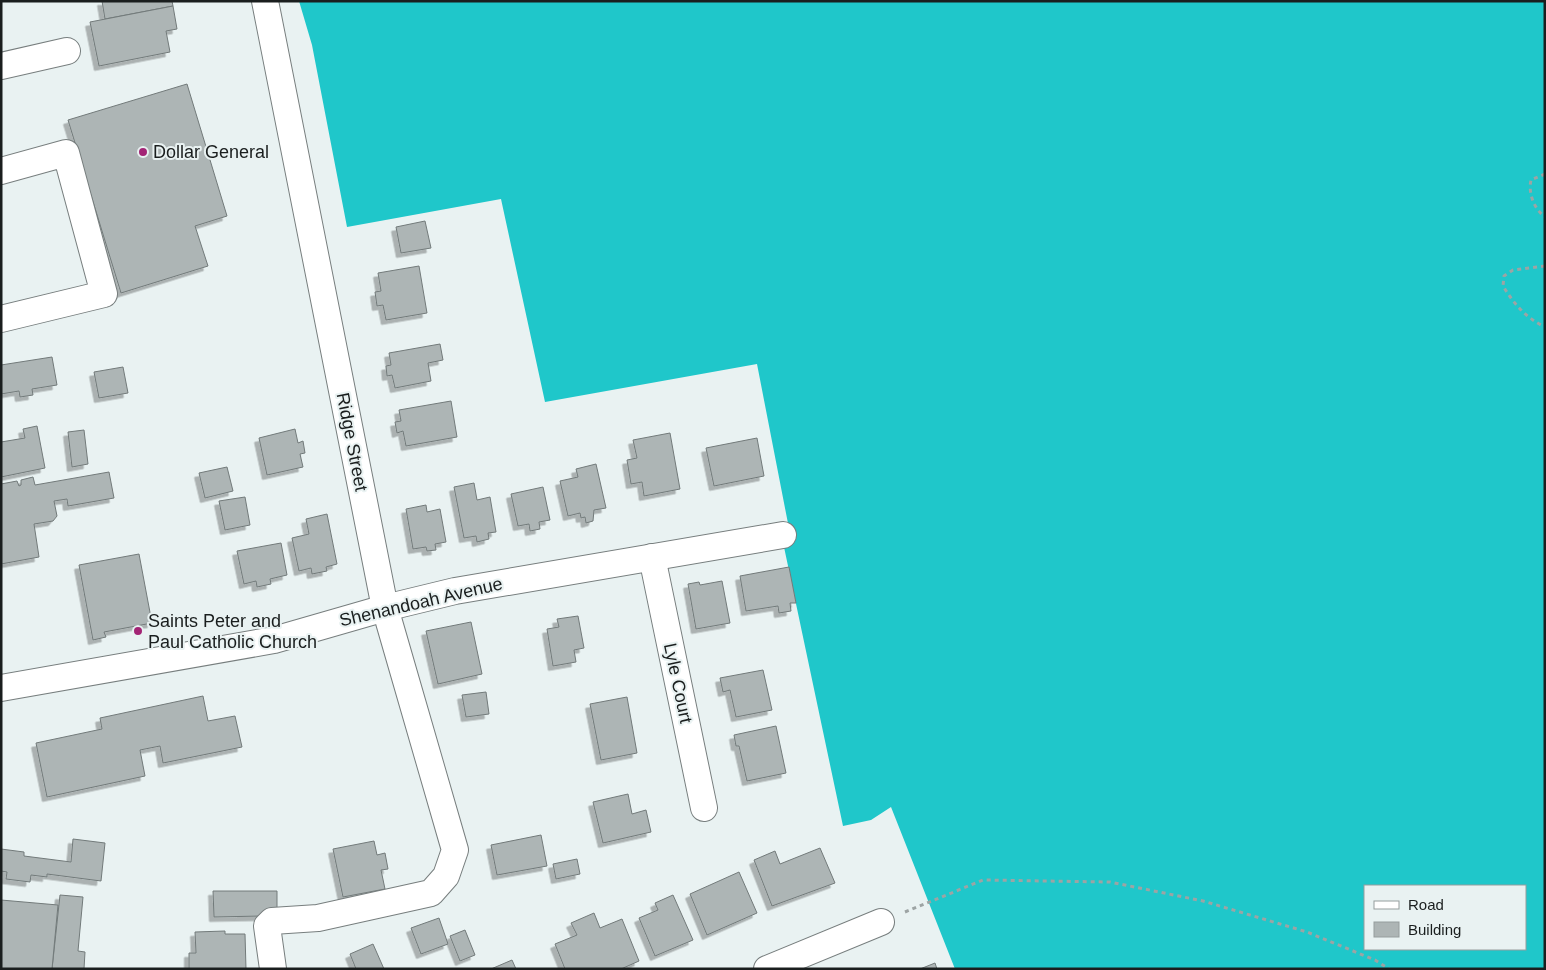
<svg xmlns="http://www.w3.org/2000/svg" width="1546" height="970" viewBox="0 0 1546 970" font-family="Arial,sans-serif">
<defs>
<filter id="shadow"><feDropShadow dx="-4.5" dy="4.5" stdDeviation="0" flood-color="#0004"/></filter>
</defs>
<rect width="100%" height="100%" fill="#e9f2f2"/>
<path fill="#1fc7ca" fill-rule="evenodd" d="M299 1H1545V969H955L891 807 871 820 843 826 784 547 792 544 757 364 545 402 501 199 347 227 312 45ZM1365 886H1525V949H1365Z"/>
<g fill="#adb5b5" stroke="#727a7a" filter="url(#shadow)">
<polygon points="102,1 172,1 173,6 105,19"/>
<polygon points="173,6 177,29 166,31 170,52 99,66 90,22"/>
<polygon points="187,84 227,216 195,226 208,266 121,293 68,120"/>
<polygon points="425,221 431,248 401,253 396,227"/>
<polygon points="419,266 427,313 386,320 383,305 377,306 375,292 381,291 378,273"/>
<polygon points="440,344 443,360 428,363 431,381 395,388 392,375 387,376 386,366 391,365 389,353"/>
<polygon points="52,357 57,385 32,389 33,395 20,397 19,391 1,394 1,365"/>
<polygon points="123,367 128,393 99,398 94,372"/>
<polygon points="451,401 457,437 406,446 403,431 397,433 395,422 401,421 399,410"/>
<polygon points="37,426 45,468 1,477 1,442 25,438 23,429"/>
<polygon points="295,429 298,443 303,441 305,453 300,454 303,467 267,475 259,438"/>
<polygon points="84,430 88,464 72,467 68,432"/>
<polygon points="670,433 680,489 644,496 642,482 631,484 627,460 637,458 633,440"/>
<polygon points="757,438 764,476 714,486 706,448"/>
<polygon points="596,464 606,508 594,510 593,521 586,523 585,517 581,518 580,513 568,516 560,481 578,477 576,469"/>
<polygon points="227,467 233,491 205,498 199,473"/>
<polygon points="109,472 114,498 68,506 67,499 54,501 57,516 53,521 34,524 39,557 1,564 1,484 17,481 19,486 21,485 21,480 33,477 35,485"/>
<polygon points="474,483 477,500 490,497 496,532 488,533 489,539 477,542 476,536 464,538 454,487"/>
<polygon points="543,487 550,520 539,522 540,529 530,531 529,524 518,526 511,494"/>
<polygon points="245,497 250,525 225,530 219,501"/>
<polygon points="426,505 427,512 440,509 446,542 435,544 436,550 427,551 426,547 413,549 406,509"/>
<polygon points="327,514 337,564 326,567 327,571 312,574 311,568 299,571 292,538 309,534 306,519"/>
<polygon points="281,543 287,575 270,579 271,584 257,587 256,581 244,584 237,551"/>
<polygon points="139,554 152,623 104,632 106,637 93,640 79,565"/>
<polygon points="789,567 796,603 790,603 791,611 779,613 778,606 746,611 740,576"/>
<polygon points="722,581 730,623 696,629 688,584 699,582 700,585"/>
<polygon points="578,616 584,648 574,650 576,662 553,666 547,629 559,627 557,619"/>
<polygon points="471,622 482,674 438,684 426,631"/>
<polygon points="763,670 772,710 736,717 730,690 723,692 720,678"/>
<polygon points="486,692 489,714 466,717 462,695"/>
<polygon points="203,696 208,721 235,716 242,747 163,763 160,746 140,750 145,776 47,797 36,743 102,729 100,718"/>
<polygon points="627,697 637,753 601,760 590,704"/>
<polygon points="776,726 786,773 747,781 739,746 736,746 734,735"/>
<polygon points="628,794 632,814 646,810 651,832 603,843 593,802"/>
<polygon points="541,835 547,866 497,875 491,845"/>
<polygon points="73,839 105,843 101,881 47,874 47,877 31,875 30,882 6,879 7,872 1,871 1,849 24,852 24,856 71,862"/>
<polygon points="374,841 377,855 385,853 388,869 381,870 385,889 343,897 333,849"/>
<polygon points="820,848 835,883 772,906 754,860 775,851 780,864"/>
<polygon points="577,859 580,874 556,879 553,864"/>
<polygon points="739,872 757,913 707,935 690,894"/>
<polygon points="213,891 277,891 277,920 262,916 214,917"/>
<polygon points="60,895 83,897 78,951 85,952 84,969 52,969"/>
<polygon points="673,895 693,940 655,956 639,918 658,910 655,903"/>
<polygon points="1,900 58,905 52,969 1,969"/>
<polygon points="594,913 600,928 622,919 639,961 621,969 565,969 555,944 577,935 571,923"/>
<polygon points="439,918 448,944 421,954 411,928"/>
<polygon points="465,930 475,955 460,961 450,936"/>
<polygon points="225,931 225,934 245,934 246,969 189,969 189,953 196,953 195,932"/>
<polygon points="373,944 384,969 356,969 350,954"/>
<polygon points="512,960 516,969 491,969"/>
<polygon points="935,963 937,969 920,969"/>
</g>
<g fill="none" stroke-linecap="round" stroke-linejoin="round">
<g stroke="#777e7e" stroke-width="28">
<g id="minor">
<polyline points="265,1 385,608 455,850 446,876 431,893 318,918 272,921 267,926 273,969"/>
<polyline points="1,66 67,51"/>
<polyline points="1,171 66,153 104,294 1,319"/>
<polyline points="652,557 704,808"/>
<polyline points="1,688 274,640 385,608 455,591 783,535"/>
<polyline points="767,969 881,922"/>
</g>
</g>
<g stroke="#9da4a4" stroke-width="3" stroke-dasharray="4 4" stroke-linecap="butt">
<path d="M1545 174 1531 180C1528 193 1534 209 1545 217"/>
<path d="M1545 266 1513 270 1504 276 1503 286C1514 304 1526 318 1545 327"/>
<polyline points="905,912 983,880 1110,882 1203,901 1307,932 1375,960 1389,969"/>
</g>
<use href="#minor" stroke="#fff" stroke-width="26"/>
</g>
<g fill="#a32475" stroke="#e9f2f2" stroke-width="2">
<circle cx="143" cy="152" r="5"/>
<circle cx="138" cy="631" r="5"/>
</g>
<g text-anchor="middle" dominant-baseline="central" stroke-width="4" stroke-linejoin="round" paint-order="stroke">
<g font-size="18" fill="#1a1e1e" stroke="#e9f2f2" text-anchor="start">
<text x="153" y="152">Dollar General</text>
<text x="148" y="621">Saints Peter and<tspan x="148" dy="21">Paul Catholic Church</tspan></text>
</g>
<g font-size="18" fill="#1a1e1e" stroke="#e9f2f2">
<text transform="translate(352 442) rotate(79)">Ridge Street</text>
<text transform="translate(421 602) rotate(-13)">Shenandoah Avenue</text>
<text transform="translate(678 683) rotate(78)">Lyle Court</text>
</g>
</g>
<rect width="1546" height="970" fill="none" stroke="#1a1e1e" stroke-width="5"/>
<rect x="1364" y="885" width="162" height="65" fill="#e9f2f2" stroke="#969d9d"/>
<rect x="1374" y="901" width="25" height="8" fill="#ffffff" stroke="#969d9d"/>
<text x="1408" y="910" font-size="15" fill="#1a1e1e">Road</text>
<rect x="1374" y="922" width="25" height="15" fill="#adb5b5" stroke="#969d9d"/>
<text x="1408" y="935" font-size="15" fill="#1a1e1e">Building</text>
</svg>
